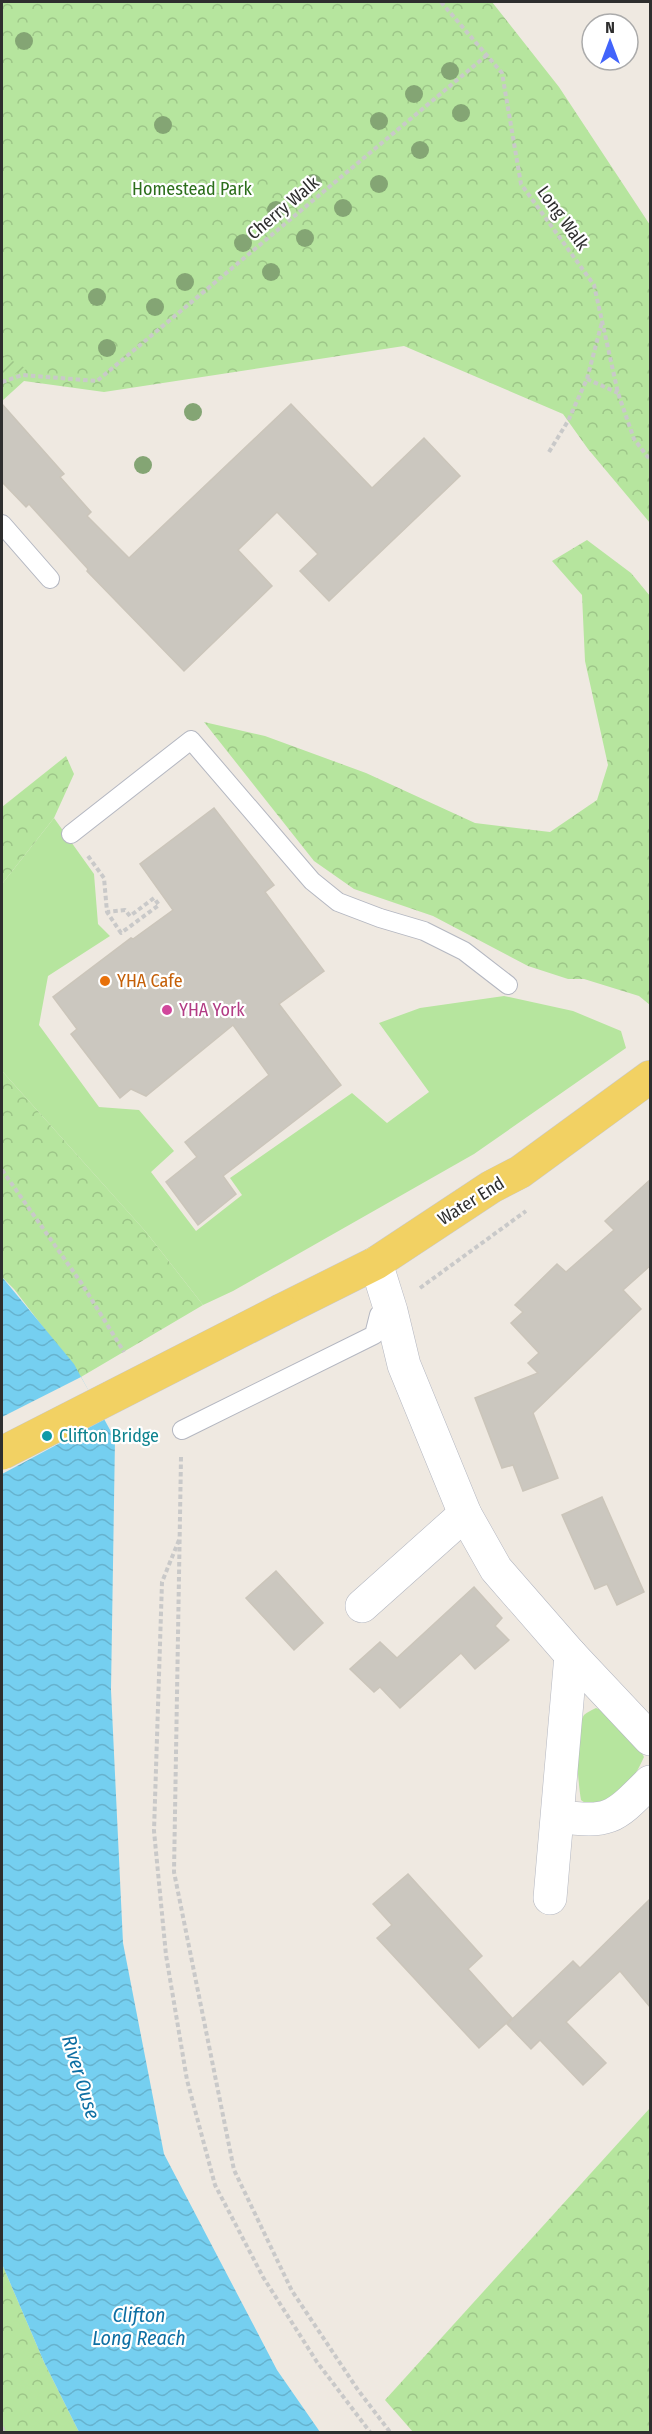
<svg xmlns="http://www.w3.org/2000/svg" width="652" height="2434" viewBox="0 0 652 2434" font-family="'Fira Sans Condensed',sans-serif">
<defs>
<pattern id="forest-crowns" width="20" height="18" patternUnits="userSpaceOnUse" patternTransform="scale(1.5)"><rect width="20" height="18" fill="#b6e59e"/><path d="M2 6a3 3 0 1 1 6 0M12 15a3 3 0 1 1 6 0" fill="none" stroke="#9dc588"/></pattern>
<pattern id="garden-furrows" width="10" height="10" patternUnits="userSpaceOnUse" patternTransform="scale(1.5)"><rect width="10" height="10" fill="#b6e59e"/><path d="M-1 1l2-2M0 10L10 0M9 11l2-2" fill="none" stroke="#9dc588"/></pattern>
<pattern id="water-waves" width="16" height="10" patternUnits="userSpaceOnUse" patternTransform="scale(1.5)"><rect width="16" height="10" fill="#75cff0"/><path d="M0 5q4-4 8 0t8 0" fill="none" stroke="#66b2ce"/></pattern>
</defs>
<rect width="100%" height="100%" fill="#efe9e1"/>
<g fill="#b6e59e">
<polygon points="54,818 94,874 98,924 110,936 48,976 39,1025 99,1107 139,1110 174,1151 151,1172 196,1231 242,1195 230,1178 352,1093 387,1123 429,1092 379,1023 420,1008 504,996 573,1011 621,1031 626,1048 474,1154 233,1291 203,1305 146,1232 2,1071 2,884"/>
<path d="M596 1708C615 1715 636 1738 644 1757 636 1775 617 1810 594 1807 590 1807 584 1802 581 1800 578 1782 573 1731 584 1715 587 1712 592 1710 596 1708Z"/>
</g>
<g fill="url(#forest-crowns)">
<polygon points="2,2 492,2 559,87 650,225 650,523 588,449 563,414 404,346 104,392 24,381 2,401"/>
<polygon points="587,540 631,573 650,596 650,1005 639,996 584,979 568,979 528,966 433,916 354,889 314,861 204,722 265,736 366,773 475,823 550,832 597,800 608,765 585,661 582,595 552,561"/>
<polygon points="66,756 74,774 54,818 2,884 2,807"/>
<polygon points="2,1071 146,1232 203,1305 81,1377 14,1289 2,1277"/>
<polygon points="650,2108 650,2432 413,2432 385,2400"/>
<polygon points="2,2264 44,2362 79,2432 2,2432"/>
</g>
<polygon fill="url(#garden-furrows)" points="2,355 27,369 2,379"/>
<polygon fill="url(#water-waves)" points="2,1277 74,1364 115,1439 111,1690 123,1943 164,2154 277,2370 320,2432 79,2432 44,2362 2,2264"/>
<polygon fill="#efe9e1" points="81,1377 105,1419 2,1474 2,1417"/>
<g fill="#cbc7bf" stroke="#cbc5ba" stroke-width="1.5">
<polygon points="2,404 64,474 60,477 91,512 87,516 129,558 291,404 372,488 424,438 460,476 329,601 300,571 318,554 277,512 238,550 272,586 184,671 87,571 88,569 29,504 26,507 2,482"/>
<polygon points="214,808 274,885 265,892 324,971 279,1004 341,1085 223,1176 236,1194 198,1225 166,1182 197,1157 185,1142 269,1075 233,1025 146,1096 131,1089 120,1098 71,1034 77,1029 53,997 131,938 133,939 173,910 140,864"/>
<polygon points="651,1179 651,1265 623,1290 641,1309 533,1413 558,1478 523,1491 513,1465 502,1468 475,1398 538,1373 528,1363 539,1353 511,1323 523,1312 515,1305 557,1264 566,1272 614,1230 605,1221"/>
<polygon points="602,1497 644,1592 617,1605 607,1584 595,1589 562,1515"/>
<polygon points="276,1571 323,1623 294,1650 246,1598"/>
<polygon points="474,1587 502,1618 495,1626 509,1640 475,1669 461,1653 400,1708 380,1687 374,1692 350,1669 380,1642 397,1658"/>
<polygon points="408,1874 482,1956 468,1969 512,2018 479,2048 377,1938 392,1925 373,1904"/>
<polygon points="650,1899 650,2007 620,1971 566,2022 606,2063 583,2085 540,2040 531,2049 507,2024 573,1961 580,1968"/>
</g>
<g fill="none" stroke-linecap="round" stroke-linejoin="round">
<g stroke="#b4b7c1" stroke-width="20">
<g id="lane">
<polyline points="2,524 50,579"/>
<polyline points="71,834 191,740 312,881 338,902 380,918 424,931 464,951 508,985"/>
<polyline points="182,1430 374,1335 379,1315 391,1311"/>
</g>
</g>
<g stroke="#b4b7c1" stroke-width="34">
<g id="street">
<polyline points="376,1263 391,1311 404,1365 465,1514 496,1569 571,1655 650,1739"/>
<polyline points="362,1606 465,1514"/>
<path d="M558 1816C610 1824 614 1818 650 1782"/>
<polyline points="550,1898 571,1655"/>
</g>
</g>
<g stroke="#c9c9c9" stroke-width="34">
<polyline id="primary" points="282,1310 376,1263 491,1187 520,1172 650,1077"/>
</g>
<g stroke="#c9c9c9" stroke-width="4" stroke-dasharray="4.5 3" stroke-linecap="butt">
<polyline points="441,2 502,73 521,184 594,285 618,393 634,439 650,460"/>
<polyline points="587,379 618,393"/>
<polyline points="2,382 22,375 97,381 487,55"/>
<polyline points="549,452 568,421 587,379 602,322"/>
<polyline points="88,856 104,878 107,912 121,933 159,905 154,898 130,916 125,910 107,912"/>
<polyline points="2,1170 82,1284 124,1352"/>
<polyline points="420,1288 526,1211"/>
<polyline points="181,1457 174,1872 234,2170 292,2291 358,2390 390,2432"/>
<polyline points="179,1540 162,1582 154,1831 166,1955 187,2080 215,2185 263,2277 317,2362 370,2432"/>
<polyline points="2,2427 4,2432"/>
</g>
<use href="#lane" stroke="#fff" stroke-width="18"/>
<use href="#street" stroke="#fff" stroke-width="33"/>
<use href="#primary" stroke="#f2d163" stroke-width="33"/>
<g stroke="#c9c9c9" stroke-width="34" stroke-linecap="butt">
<polyline id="primary-bridge" points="2,1453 282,1310"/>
</g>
<use href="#primary-bridge" stroke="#f2d163" stroke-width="33"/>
</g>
<g fill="#84a574">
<circle cx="24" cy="41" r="9"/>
<circle cx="450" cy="71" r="9"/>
<circle cx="414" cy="94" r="9"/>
<circle cx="461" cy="113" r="9"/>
<circle cx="379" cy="121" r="9"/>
<circle cx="163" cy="125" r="9"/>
<circle cx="420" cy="150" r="9"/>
<circle cx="313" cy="183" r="9"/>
<circle cx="379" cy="184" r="9"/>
<circle cx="343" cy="208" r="9"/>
<circle cx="276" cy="210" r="9"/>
<circle cx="305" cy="238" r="9"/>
<circle cx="243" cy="243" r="9"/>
<circle cx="271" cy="272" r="9"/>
<circle cx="185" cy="282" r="9"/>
<circle cx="97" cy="297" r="9"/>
<circle cx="155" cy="307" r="9"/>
<circle cx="107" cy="348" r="9"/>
<circle cx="193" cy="412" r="9"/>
<circle cx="143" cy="465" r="9"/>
</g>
<circle fill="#e8710a" stroke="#fff" stroke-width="2" cx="105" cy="981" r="6"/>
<circle fill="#d1479c" stroke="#fff" stroke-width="2" cx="167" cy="1010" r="6"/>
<circle fill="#0f9aa8" stroke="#fff" stroke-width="2" cx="47" cy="1436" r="6"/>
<g text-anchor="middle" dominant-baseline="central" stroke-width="4.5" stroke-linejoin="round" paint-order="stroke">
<g font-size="18" fill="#2c6e1b" stroke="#fff">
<text x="192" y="189">Homestead Park</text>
</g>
<g font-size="18" fill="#2e2e2e" stroke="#fff">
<text transform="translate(283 208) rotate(-40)">Cherry Walk</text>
<text transform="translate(563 218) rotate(54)">Long Walk</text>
<text transform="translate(471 1201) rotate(-32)">Water End</text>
</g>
<g font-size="18" fill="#c56008" stroke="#fff" text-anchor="start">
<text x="117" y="981">YHA Cafe</text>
</g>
<g font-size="18" fill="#b23c85" stroke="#fff" text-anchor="start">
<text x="179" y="1010">YHA York</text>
</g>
<g font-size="18" fill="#0d838f" stroke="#fff" text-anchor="start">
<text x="59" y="1436">Clifton Bridge</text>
</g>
<g font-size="20" font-style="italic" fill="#0d6fa3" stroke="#fff">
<text transform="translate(81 2077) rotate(73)">River Ouse</text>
<text x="139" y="2315">Clifton<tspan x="139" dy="23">Long Reach</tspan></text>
</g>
</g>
<rect width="652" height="2434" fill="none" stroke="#2e2e2e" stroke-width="6"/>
<g transform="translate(610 42)"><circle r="28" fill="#ffffff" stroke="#ababab" stroke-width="1.5"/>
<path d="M0-4.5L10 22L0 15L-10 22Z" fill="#4264fb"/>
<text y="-9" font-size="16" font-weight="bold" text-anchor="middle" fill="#2e2e2e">N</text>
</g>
</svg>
